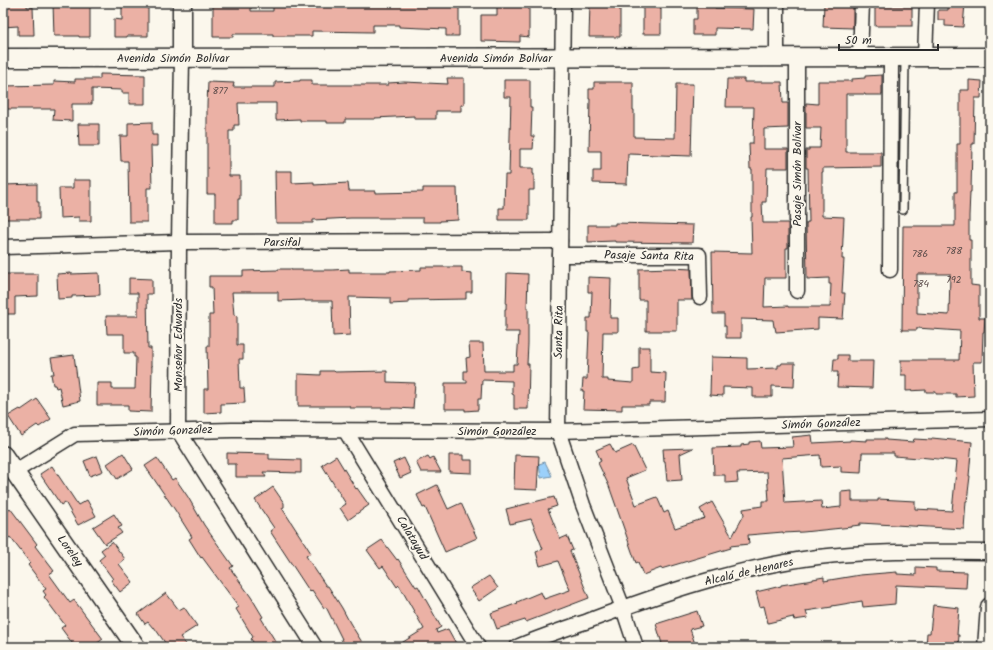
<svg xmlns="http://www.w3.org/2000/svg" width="993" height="650" viewBox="0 0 993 650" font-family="Kalam,sans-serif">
<rect width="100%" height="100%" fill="#fbf7ec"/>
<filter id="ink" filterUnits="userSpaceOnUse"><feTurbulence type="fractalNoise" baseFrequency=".025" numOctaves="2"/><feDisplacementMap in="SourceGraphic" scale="8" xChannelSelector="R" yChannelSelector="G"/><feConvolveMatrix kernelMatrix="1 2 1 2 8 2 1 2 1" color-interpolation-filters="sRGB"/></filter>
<g filter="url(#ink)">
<polygon fill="#9bd0fa" stroke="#6e8ea7" points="545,462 552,476 541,478 539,464"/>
<g fill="#ebb1a5" stroke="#2b2b2b" fill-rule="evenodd">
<polygon points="3,3 27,3 27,7 33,7 34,35 18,35 18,26 3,27"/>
<polygon points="53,3 90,3 90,37 79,37 79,36 54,36"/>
<polygon points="122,3 148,3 148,36 127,36 127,37 114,37 114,19 122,20"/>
<polygon points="213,3 251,3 251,11 273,11 273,3 350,3 350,5 387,5 387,3 459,3 459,36 446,36 446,29 399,27 399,25 373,25 373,32 312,31 312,36 273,36 273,34 233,34 233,37 213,37"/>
<polygon points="497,3 529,3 529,37 520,36 520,42 481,41 481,15 497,15"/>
<polygon points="590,3 620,3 620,37 589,37"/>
<polygon points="697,3 715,3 715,8 754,9 753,29 715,28 715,35 693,35 693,19 697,19"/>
<polygon points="948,3 965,3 963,27 945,26 945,20 938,20 938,10 948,10"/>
<polygon points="824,4 853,5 853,28 823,27"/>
<rect x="875" y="6" width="37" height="20"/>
<rect x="643" y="7" width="18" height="27"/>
<polygon points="100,74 145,75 145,104 129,104 129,93 122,93 122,90 92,89 92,104 72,104 72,121 53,120 54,109 3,109 3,86 54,85 54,81 75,82 75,79 100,79"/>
<polygon points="882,75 882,95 865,95 865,94 846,94 846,152 881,152 881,167 823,168 823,172 822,172 822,216 844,217 842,259 844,259 842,293 845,293 843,319 818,318 818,329 776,332 775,327 774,327 773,320 741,319 741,338 726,338 726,326 724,326 724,314 713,314 712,252 752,253 751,217 752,217 752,169 750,169 749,143 753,143 754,107 726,107 727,79 744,79 744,82 782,82 783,103 788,103 788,128 764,129 764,149 788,149 788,168 767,168 766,202 762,202 763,223 788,223 788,248 786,248 786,278 765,278 764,307 788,306 788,307 830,307 831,284 829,284 829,278 807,279 806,223 807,223 807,222 809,222 808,168 806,168 806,150 809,150 809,148 820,148 821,128 806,128 806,103 818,104 818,81 852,81 852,79 865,78 865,76"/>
<polygon points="447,78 464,78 464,105 461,105 461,111 436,111 436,119 414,119 414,116 375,118 375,119 345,119 345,123 327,123 327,121 300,121 300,119 276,120 276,103 238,103 239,125 234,125 234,131 229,131 229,176 240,176 240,199 238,199 238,220 233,220 233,223 215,223 215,194 207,194 207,105 208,82 234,83 233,87 275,87 275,82 300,81 300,80 312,80 312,85 388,85 388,83 404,82 448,84"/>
<polygon points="504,80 530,80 530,107 532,107 531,136 534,136 533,149 520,149 520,168 533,168 533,174 534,174 534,190 529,190 529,220 499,220 499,208 504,208 505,175 509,175 511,97 504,97"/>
<path d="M969 80 982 81 981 98H975L974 144H972L971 192H970L969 216V240H971V285L979 286V318H985L984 332H983L982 362H973L974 396 956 397V394H936V392H926V390L906 391V375H901V360H959L960 331 917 328V330H902L903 226H955V192H957V144H960V90H969ZM917 274H950L949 315 917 313Z"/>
<polygon points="594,82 633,82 633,110 634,110 634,137 675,138 676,84 693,84 691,156 628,154 627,184 593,183 593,171 601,171 601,151 589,151 590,99 589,99 589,89 594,89"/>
<polygon points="152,122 152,135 157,135 157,146 151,146 152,188 147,188 147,222 129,222 128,161 121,161 120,136 128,136 128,123"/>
<polygon points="78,124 99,124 99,146 79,146"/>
<polygon points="275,171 292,171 292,183 314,182 314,185 348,183 349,191 375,191 375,193 423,192 423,188 457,188 458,220 440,221 440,222 423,222 423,218 351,218 313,220 313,223 276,223"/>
<polygon points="73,180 91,180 91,221 79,221 79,217 60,218 59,188 73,188"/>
<polygon points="37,184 37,202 39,202 39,219 3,219 3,185"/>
<polygon points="615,223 693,225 692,243 615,242 615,241 588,242 588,225 615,225"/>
<polygon points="421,267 462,267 462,272 472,273 472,292 466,292 466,299 409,300 409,303 390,304 390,298 349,297 350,335 333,336 332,301 305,301 305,300 278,301 278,292 232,292 234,315 237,316 237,345 243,345 243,359 239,359 240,388 244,388 245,403 221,404 221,412 204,413 204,389 208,389 207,346 209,346 209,315 213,315 212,287 209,287 209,276 243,276 243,271 278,270 278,269 291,269 291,270 332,270 349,269 349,272 390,272 390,271 421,270"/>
<polygon points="672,268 691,269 692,300 677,300 677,331 646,331 646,300 639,300 639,269"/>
<polygon points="71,273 71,274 99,273 100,295 72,296 72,298 58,299 57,274"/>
<polygon points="507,273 528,274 527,309 528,309 528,344 527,364 529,364 528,409 514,409 514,395 512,394 512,381 482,380 481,399 478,399 478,410 465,411 465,409 445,409 445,383 467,383 467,380 464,380 464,371 467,371 466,358 470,357 469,343 483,343 484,371 513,371 513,364 517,364 519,332 505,332 505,309 506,309"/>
<polygon points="3,274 38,274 38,296 15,297 15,314 3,314"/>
<polygon points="588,277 611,278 610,318 618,318 618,332 603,332 602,379 608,379 608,381 633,383 633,370 639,369 639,347 650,347 650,372 666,373 665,402 649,402 649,405 622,405 622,410 583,409 584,391 582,391 583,379 587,379 589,332 587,332 587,318 591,318 592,292 588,292"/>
<polygon points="129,278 152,279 152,294 147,294 148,348 151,348 151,366 152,366 151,412 128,411 128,405 97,405 97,383 112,383 112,389 135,389 136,357 134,357 134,353 124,353 124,334 107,334 106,316 138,316 138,293 129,293"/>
<polygon points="74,355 80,401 63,405 59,387 56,388 55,385 53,385 51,374 54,374 51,358"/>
<polygon points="838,355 848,355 848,361 873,361 872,388 837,387 838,372 833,372 834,359 838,359"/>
<polygon points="711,357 747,358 747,369 778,368 778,365 781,365 782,363 795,363 794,387 772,386 772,397 753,397 753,388 723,387 723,396 710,395"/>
<polygon points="321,371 334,371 335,372 387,371 387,382 415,383 413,409 398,408 350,408 350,406 298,406 298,374 321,375"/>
<polygon points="37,399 51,419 39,427 37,425 21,436 8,416 20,409 21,410"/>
<path d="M812 435 813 443 850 441V440L867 441V439H886V440L913 442 914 439 932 440V438L972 442 969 476H970L967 501H966L964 529 860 523V525L852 526V527L803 532 783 533V532L748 535 749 544 730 546 731 548 661 569V568L643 575 638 562 636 563 609 486 598 463 601 461 596 450 610 444 615 453 633 445 645 470 626 478 636 505 657 497 664 513 668 511 675 528 705 518 700 509 712 502 732 537 744 515 743 509 762 506V501H769L767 472 737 473 738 482 725 483V475H714L713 448 741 447V445L749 444V442L760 441 761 448 793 447 792 437ZM862 453H894V456L919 458V457L957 461 952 511 915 509V501L878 499V501H852V491L841 492V507L822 509 821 501 785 503 782 458 820 455 821 467 841 466V472L861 473Z"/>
<polygon points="692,448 693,448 680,454 682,480 667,481 665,461 664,461 663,449"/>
<polygon points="123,453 133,469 117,479 107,464"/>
<polygon points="227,453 269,454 269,459 301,460 301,473 263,472 266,477 236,477 236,464 227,464"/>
<polygon points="449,455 463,455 463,460 472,460 472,473 449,472"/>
<polygon points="515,455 539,456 537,490 514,489"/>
<polygon points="97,456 103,471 90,476 84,461"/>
<polygon points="336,456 356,489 357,488 369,505 348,520 340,508 346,504 322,465"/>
<polygon points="428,456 430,459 433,457 441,472 421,472 416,462"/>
<polygon points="157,458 172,480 175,478 188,497 204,525 233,566 230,568 251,597 263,617 261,618 279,647 256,647 251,639 253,637 236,609 239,607 202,557 201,558 189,539 192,537 175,510 145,466"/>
<polygon points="404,458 411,473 400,478 393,463"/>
<polygon points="52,466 78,505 87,500 96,516 78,525 65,502 61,505 40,474"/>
<polygon points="437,485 448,509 461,503 477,538 445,552 425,507 423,508 417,495"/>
<polygon points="273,487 284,503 284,507 282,508 311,553 306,556 326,586 328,586 342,608 350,623 365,647 345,647 341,639 342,639 326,607 324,608 312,590 310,592 270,531 274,528 255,500"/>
<polygon points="554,497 557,506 548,509 560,539 567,536 573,550 570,551 589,598 526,622 525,620 497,629 491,613 518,603 517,602 541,592 544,599 570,590 558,561 540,566 536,552 543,549 531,519 510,524 506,509"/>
<polygon points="10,508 37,544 35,546 54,571 49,574 70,603 74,600 103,639 92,647 75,647 61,628 65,625 44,597 46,595 43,591 46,589 28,565 30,563 10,537 3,542 3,514"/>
<polygon points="114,514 122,526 118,528 122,533 105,544 93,527"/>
<polygon points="382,540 397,560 398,559 416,587 418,586 441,627 436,630 437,633 448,629 458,647 395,647 424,629 399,585 397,587 383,566 380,568 367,550"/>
<polygon points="112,542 125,559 119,564 133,582 120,592 111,580 113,579 99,560 105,555 101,550"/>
<polygon points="916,567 936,568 936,571 967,572 966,588 896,585 895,604 863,607 862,601 832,606 832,607 806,611 808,618 794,620 793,617 768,623 764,606 760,607 756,592 781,586 781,585 813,580 813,579 824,577 824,581 860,575 897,572 897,574 916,575"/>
<polygon points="489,576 498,588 479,601 470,588"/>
<polygon points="166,593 179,610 184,607 197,626 180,637 188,647 168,647 154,627 153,628 148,622 145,624 138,614"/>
<polygon points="933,605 959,608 957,635 959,635 958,647 926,647 927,633 930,633"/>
<polygon points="697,611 702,626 690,629 696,647 663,647 656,624"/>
</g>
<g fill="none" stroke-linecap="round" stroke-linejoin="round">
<g stroke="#2b2b2b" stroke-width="10">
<polyline id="service" points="903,210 905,58"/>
</g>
<g stroke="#2b2b2b" stroke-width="17">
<g id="minor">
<polyline points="563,3 558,431 583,505 623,608 636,647"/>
<polyline points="925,57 927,3"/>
<polyline points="182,58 179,242 178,430 315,647"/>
<polyline points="777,58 777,3"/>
<polyline points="860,58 862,3"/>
<polyline points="3,247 179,242 560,241"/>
<polyline points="560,255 699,255 700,297"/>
<polyline points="890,270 891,58"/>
<polyline points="797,291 797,57"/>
<polyline points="345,430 478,647"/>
<polyline points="14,472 75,434 232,430 558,431 990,419"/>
<path d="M517 647C540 637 565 629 588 621 662 593 739 567 818 557 875 550 932 552 990 552"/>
</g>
</g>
<g stroke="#2b2b2b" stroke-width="21">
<g id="tertiary">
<polyline points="3,58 990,57"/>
<polyline points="182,58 182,3"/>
<polyline points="3,455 136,647"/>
<polyline points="987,647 990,607"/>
</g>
</g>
<use href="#service" stroke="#fbf7ec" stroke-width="7"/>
<use href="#minor" stroke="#fbf7ec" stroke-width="14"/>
<use href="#tertiary" stroke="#fbf7ec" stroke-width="18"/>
</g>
</g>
<g text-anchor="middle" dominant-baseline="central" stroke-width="4" stroke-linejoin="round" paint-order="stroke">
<g font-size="10" fill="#5b4c4a">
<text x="220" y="91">877</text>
<text x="954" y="251">788</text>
<text x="920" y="254">786</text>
<text x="954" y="280">792</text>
<text x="921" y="284">784</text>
</g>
<g font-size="12" fill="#2b2b2b" stroke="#fbf7ec">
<text x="173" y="58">Avenida Simón Bolívar</text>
<text x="496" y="58">Avenida Simón Bolívar</text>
<text transform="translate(797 174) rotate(-90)">Pasaje Simón Bolívar</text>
<text x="282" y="242">Parsifal</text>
<text transform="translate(649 256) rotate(1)">Pasaje Santa Rita</text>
<text transform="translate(559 332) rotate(-89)">Santa Rita</text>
<text transform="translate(178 345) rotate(-90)">Monseñor Edwards</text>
<text transform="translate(821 424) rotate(-2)">Simón González</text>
<text transform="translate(173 431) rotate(-2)">Simón González</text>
<text x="497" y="431">Simón González</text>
<text transform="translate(412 538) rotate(59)">Calatayud</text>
<text transform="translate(70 551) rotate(55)">Loreley</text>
<text transform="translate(749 572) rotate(-13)">Alcalá de Henares</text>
</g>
</g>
<rect width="993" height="650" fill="none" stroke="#fbf7ec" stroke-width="16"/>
<rect x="8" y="8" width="977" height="634" fill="none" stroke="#2b2b2b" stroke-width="1.5" filter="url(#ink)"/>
<path d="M839 44v6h99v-6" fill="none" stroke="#2b2b2b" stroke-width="2"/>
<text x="845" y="44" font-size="12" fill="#2b2b2b" stroke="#fbf7ec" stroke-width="3" paint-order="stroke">50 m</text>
</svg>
